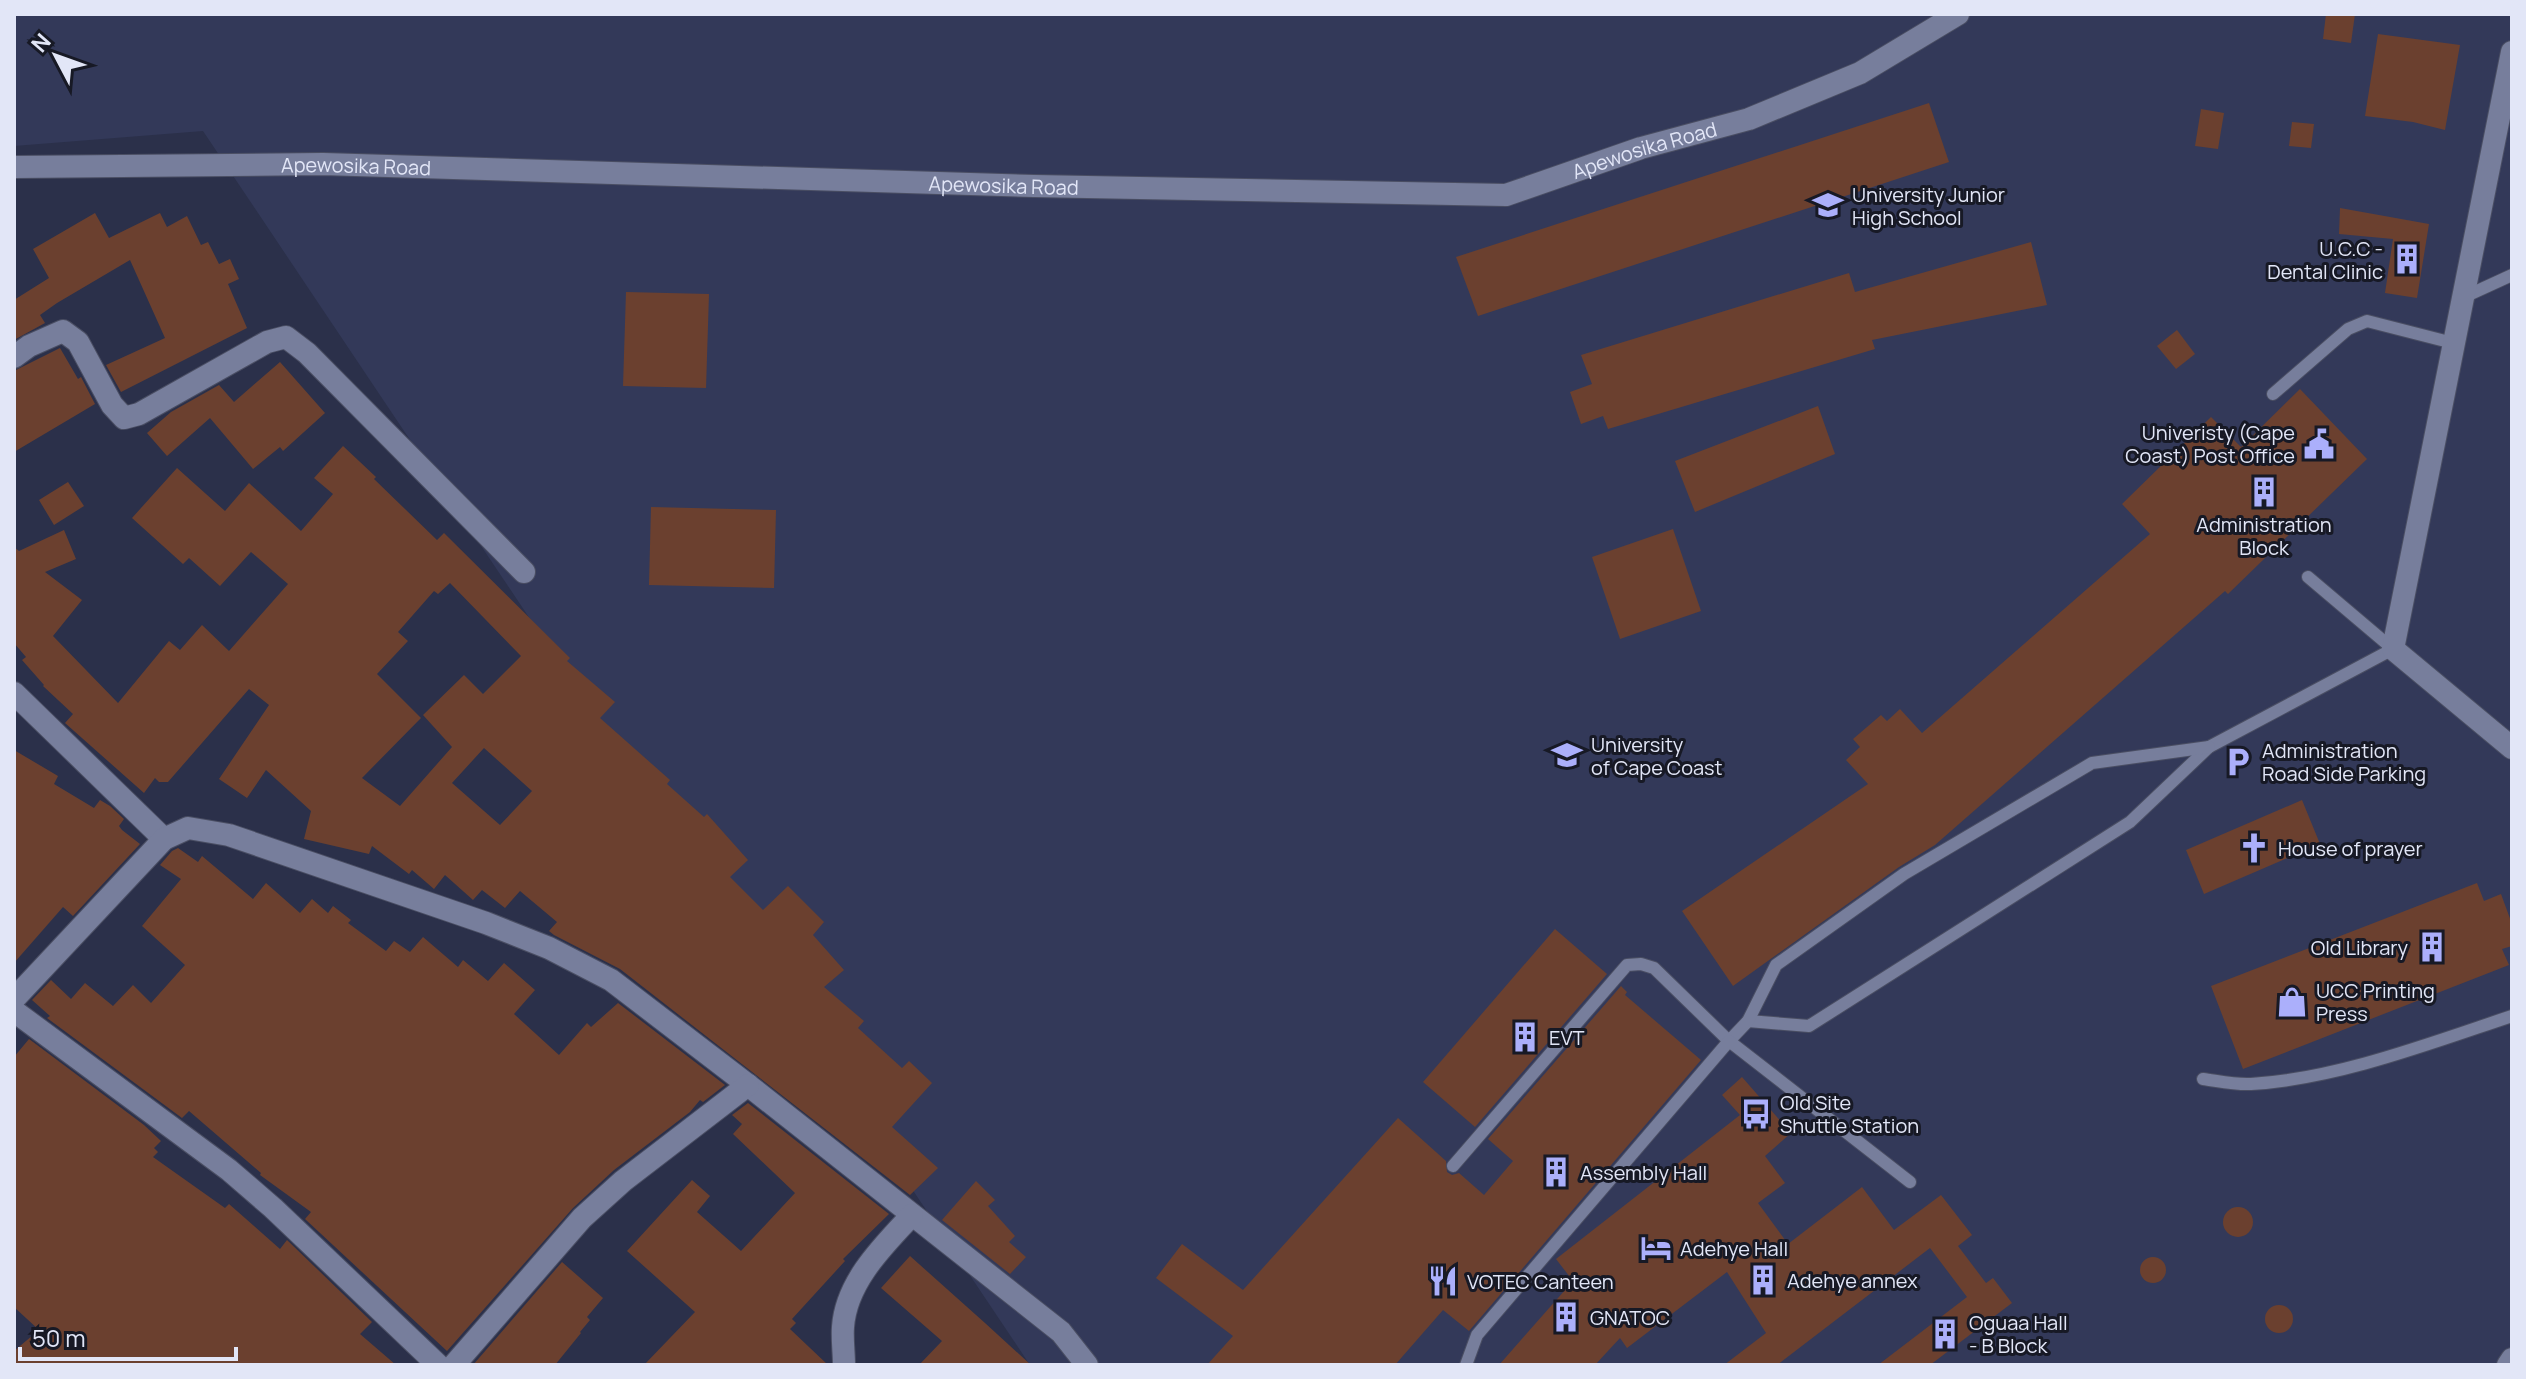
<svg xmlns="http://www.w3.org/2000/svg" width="2526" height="1379" viewBox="0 0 2526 1379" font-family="Manrope,sans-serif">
<rect width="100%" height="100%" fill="#2b304a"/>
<polygon fill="#333959" points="14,14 2512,14 2512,1365 1030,1365 203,131 14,146"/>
<g fill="#6b402f" fill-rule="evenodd">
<polygon points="2326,14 2355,14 2351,43 2323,39"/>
<polygon points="2378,34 2460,45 2445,130 2413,122 2365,116"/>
<polygon points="1929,103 1949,162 1478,316 1456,257"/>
<polygon points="2201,109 2224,113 2218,149 2195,146"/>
<polygon points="2292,122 2314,124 2311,148 2289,146"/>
<polygon points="2340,208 2429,224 2417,298 2385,293 2393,239 2339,234"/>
<polygon points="95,213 109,238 160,213 167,227 187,216 201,245 208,242 219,264 230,259 239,279 228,284 247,328 121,392 106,365 165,338 130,260 57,303 40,315 45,323 14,340 14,300 49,278 33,249"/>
<polygon points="2031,242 2047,305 1872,340 1875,349 1608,429 1603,416 1581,424 1570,392 1592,384 1581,355 1849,273 1855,292"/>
<polygon points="626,292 709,294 706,388 623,386"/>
<polygon points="2177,330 2195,354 2176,369 2157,346"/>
<polygon points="60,348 78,379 81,377 95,404 14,452 14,371"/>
<polygon points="280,362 325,413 283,451 280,447 253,469 210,418 167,456 147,433 171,412 219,385 234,402"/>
<polygon points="2300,389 2367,459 2228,594 2225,591 1935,845 1899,867 1733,986 1682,911 1868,784 1846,760 1860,747 1853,739 1881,715 1887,721 1900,709 1922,733 2150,534 2122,504 2211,417 2241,447"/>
<polygon points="1818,406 1835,454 1695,512 1675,461"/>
<path d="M343 446 376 477 374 479 437 540 444 533 570 658 567 661 615 702 600 718 670 780 667 784 704 817 707 814 748 860 730 877 763 910 788 886 824 922 813 935 844 970 824 987 864 1021 858 1028 902 1068 909 1061 932 1083 892 1127 938 1168 910 1195 620 969 554 935 549 931 557 922 520 891 505 908 482 890 473 900 445 875 434 889 412 870 409 874 372 846 369 854 304 839 311 811 266 770 247 798 219 779 269 705 249 689 168 782H159L155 778 144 793 65 723 73 714 43 686 44 685 22 660 26 657 14 643V547L19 551 64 530 76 559 45 572 82 600 53 636 118 703 169 641 180 650 202 625 229 651 288 584 251 552 220 586 189 558 183 564 132 518 177 468 225 511 249 483 301 531 333 494 314 478ZM450 583 521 656 483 694 464 675 423 715 452 747 400 806 362 778 421 718 377 674 408 641 398 632 434 591 438 594ZM484 748 532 791 500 825 452 783Z"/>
<polygon points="68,482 84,506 54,525 39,500"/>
<polygon points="651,507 776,510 774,588 649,585"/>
<polygon points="1673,529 1701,611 1620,639 1592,557"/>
<polygon points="14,750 58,776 54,784 94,808 100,800 110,806 124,819 119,826 122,830 140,844 73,916 63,907 14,963"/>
<polygon points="2302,800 2320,844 2204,894 2186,850"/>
<polygon points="178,848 198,862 202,856 253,899 266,883 300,913 312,899 328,913 333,906 351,920 348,923 386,951 394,941 410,952 423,937 458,967 463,960 488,981 504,963 535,990 514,1014 559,1055 587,1023 591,1027 618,1003 725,1085 703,1102 700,1100 690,1112 614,1170 573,1208 447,1351 305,1219 311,1212 260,1175 261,1173 189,1111 182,1118 47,1018 50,1016 32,1000 51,980 71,999 85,983 113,1006 133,985 151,1003 185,965 142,926 181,879 160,865 172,851"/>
<polygon points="2477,883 2484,901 2501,894 2512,924 2512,946 2502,949 2509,965 2243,1069 2211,986"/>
<polygon points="1555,929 1607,974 1475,1127 1423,1082"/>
<polygon points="1621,986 1627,992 1625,995 1701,1060 1469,1331 1443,1310 1395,1365 1207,1365 1233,1336 1156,1278 1182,1244 1243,1290 1398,1118 1446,1161 1447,1172 1452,1175 1459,1173 1484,1195 1513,1161 1488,1139"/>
<polygon points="29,1039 144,1125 161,1141 154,1148 158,1152 153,1157 225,1208 229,1204 280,1249 287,1240 372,1322 360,1334 396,1365 14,1365 14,1351 39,1330 14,1307 14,1057"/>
<polygon points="1742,1077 1791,1133 1765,1156 1785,1183 1758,1203 1788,1244 1862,1187 1894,1230 1941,1195 1972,1235 1958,1246 1986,1283 1993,1278 2012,1303 1930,1365 1878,1365 1967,1297 1930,1248 1777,1365 1724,1365 1766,1333 1727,1272 1627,1348 1620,1338 1595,1365 1499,1365 1573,1281 1556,1259 1740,1115 1722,1095"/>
<polygon points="748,1103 889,1214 843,1259 845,1261 792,1319 796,1323 790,1329 828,1365 644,1365 695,1312 627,1251 692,1180 710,1196 697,1212 741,1251 795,1193 733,1134 742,1124 732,1115"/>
<polygon points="976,1181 995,1200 988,1206 1015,1236 1009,1242 1026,1257 1010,1274 942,1220"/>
<circle cx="2238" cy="1222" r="15"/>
<polygon points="910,1256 985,1323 1031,1365 919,1365 942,1341 881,1288"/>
<circle cx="2153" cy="1270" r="13"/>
<polygon points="562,1262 603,1298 587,1317 590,1320 580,1332 581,1333 555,1365 473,1365"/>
<circle cx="2279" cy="1319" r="14"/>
</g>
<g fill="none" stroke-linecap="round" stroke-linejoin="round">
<g stroke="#4a4e63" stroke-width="14">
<g id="service">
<polyline points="2464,297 2512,275"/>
<polyline points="2273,394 2348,329 2367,321 2453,343"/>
<polyline points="1748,1021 1809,1026 2130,822 2209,747 2393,649 2308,577"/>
<path d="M2203 1079C2218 1081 2236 1085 2251 1084 2337 1079 2431 1043 2512 1016"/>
<polyline points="1453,1166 1627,965 1641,964 1654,968 1729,1041 1748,1021 1776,965 1904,874 2092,763 2209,747"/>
<polyline points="1466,1365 1477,1335 1729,1041 1910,1182"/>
</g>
</g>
<g stroke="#4a4e63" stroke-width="24">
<g id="minor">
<polyline points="2512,52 2393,649 2512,748"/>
<path id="s1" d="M14 167 323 164 1034 186 1506 195 1641 148 1749 119 1860 73 1958 14"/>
<polyline points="14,357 29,346 63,331 78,342 112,405 124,418 139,414 267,342 286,337 307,353 524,572"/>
<polyline points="14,693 164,839"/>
<polyline points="14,999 164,839 188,828 229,835 486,923 549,948 611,980 748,1085 1061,1332 1087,1365"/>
<polyline points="14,1011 229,1170 273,1208 438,1365"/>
<polyline points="454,1365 582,1218 623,1181 748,1085"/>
<path d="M844 1365C844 1353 842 1339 843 1327 846 1282 883 1246 912 1215"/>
<polyline points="2508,1365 2512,1359"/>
</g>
</g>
<use href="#service" stroke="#777e9c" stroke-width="12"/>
<use href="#minor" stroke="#777e9c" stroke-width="22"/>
</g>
<defs>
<g id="school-bare" transform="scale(2.4)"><path d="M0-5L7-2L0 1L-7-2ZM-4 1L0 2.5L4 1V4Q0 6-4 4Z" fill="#abaffb" stroke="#171925" stroke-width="2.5" paint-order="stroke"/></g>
<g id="building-bare" transform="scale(2.4)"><path d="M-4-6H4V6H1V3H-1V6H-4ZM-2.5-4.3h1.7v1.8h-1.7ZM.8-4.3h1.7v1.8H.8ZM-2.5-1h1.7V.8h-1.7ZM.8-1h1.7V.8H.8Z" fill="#abaffb" stroke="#171925" stroke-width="2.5" paint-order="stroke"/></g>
<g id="civic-bare" transform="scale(2.4)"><path d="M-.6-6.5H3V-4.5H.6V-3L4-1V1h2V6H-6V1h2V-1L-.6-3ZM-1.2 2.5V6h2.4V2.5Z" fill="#abaffb" stroke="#171925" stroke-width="2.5" paint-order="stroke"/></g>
<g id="university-bare" transform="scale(2.4)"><path d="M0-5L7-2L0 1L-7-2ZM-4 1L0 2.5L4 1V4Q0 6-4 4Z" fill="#abaffb" stroke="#171925" stroke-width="2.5" paint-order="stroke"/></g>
<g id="parking-bare" transform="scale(2.4)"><path d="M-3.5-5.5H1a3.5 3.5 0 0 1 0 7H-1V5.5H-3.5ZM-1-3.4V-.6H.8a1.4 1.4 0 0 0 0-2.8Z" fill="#abaffb" stroke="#171925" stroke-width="2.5" paint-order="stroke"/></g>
<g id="church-bare" transform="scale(2.4)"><path d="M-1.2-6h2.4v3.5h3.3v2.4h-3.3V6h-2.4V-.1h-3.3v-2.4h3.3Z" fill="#abaffb" stroke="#171925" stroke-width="2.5" paint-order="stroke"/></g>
<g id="shop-bare" transform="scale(2.4)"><path d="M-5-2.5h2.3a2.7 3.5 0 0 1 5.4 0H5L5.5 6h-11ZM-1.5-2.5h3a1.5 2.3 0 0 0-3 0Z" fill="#abaffb" stroke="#171925" stroke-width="2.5" paint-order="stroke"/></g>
<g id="bus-bare" transform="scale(2.4)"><path d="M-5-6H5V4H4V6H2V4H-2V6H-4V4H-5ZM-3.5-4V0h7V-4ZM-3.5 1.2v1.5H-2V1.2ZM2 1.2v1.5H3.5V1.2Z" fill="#abaffb" stroke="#171925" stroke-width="2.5" paint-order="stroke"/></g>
<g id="hotel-bare" transform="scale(2.4)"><path d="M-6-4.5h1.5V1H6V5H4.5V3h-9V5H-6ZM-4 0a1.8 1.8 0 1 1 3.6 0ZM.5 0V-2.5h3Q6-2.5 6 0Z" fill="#abaffb" stroke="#171925" stroke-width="2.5" paint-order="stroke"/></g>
<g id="restaurant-bare" transform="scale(2.4)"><path d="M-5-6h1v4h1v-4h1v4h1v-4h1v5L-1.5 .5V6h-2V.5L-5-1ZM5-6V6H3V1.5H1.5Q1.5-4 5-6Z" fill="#abaffb" stroke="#171925" stroke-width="2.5" paint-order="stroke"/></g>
</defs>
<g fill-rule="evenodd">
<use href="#school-bare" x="1828" y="205"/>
<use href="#building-bare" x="2407" y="259"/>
<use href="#civic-bare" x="2319" y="444"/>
<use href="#building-bare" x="2264" y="492"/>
<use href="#university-bare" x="1567" y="755"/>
<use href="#parking-bare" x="2238" y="762"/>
<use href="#church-bare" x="2254" y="848"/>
<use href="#building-bare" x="2432" y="947"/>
<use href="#shop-bare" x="2292" y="1002"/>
<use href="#building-bare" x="1525" y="1037"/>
<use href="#bus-bare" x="1756" y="1114"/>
<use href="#building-bare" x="1556" y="1172"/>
<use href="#hotel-bare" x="1656" y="1248"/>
<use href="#building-bare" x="1763" y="1280"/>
<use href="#restaurant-bare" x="1443" y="1281"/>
<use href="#building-bare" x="1566" y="1317"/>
<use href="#building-bare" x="1945" y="1334"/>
</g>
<g text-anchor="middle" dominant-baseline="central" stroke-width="6" stroke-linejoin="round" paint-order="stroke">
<g font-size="20" fill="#e2e6f7" stroke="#171925">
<text stroke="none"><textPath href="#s1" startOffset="1638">Apewosika Road</textPath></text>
<text stroke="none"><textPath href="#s1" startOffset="342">Apewosika Road</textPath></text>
<text stroke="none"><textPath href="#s1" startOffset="990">Apewosika Road</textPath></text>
</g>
<g font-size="20" fill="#e2e6f7" stroke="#171925" text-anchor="start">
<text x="1852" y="194">University Junior<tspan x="1852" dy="23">High School</tspan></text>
<text x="2383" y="248" text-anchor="end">U.C.C -<tspan x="2383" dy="23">Dental Clinic</tspan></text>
<text x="2295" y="432" text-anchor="end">Univeristy (Cape<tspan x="2295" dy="23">Coast) Post Office</tspan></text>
<text x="2264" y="524" text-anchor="middle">Administration<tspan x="2264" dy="23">Block</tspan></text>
<text x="1591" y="744">University<tspan x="1591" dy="23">of Cape Coast</tspan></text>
<text x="2262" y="750">Administration<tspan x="2262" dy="23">Road Side Parking</tspan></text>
<text x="2278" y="848">House of prayer</text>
<text x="2408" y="947" text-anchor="end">Old Library</text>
<text x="2316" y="990">UCC Printing<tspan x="2316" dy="23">Press</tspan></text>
<text x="1549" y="1037">EVT</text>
<text x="1780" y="1102">Old Site<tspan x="1780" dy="23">Shuttle Station</tspan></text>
<text x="1580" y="1172">Assembly Hall</text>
<text x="1680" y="1248">Adehye Hall</text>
<text x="1787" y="1280">Adehye annex</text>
<text x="1467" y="1281">VOTEC Canteen</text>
<text x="1590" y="1317">GNATOC</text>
<text x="1969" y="1322">Oguaa Hall<tspan x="1969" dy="23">- B Block</tspan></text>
</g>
</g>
<rect width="2526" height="1379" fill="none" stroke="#e2e6f7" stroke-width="32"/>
<g transform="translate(56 56) rotate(311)" stroke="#171925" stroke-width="6" paint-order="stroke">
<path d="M0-6L14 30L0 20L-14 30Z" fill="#e2e6f7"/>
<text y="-12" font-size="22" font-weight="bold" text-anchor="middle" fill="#e2e6f7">N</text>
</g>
<path d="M20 1347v12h216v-12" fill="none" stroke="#e2e6f7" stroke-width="4"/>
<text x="32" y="1347" font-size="24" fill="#e2e6f7" stroke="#171925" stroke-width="6" paint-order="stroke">50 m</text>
</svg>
